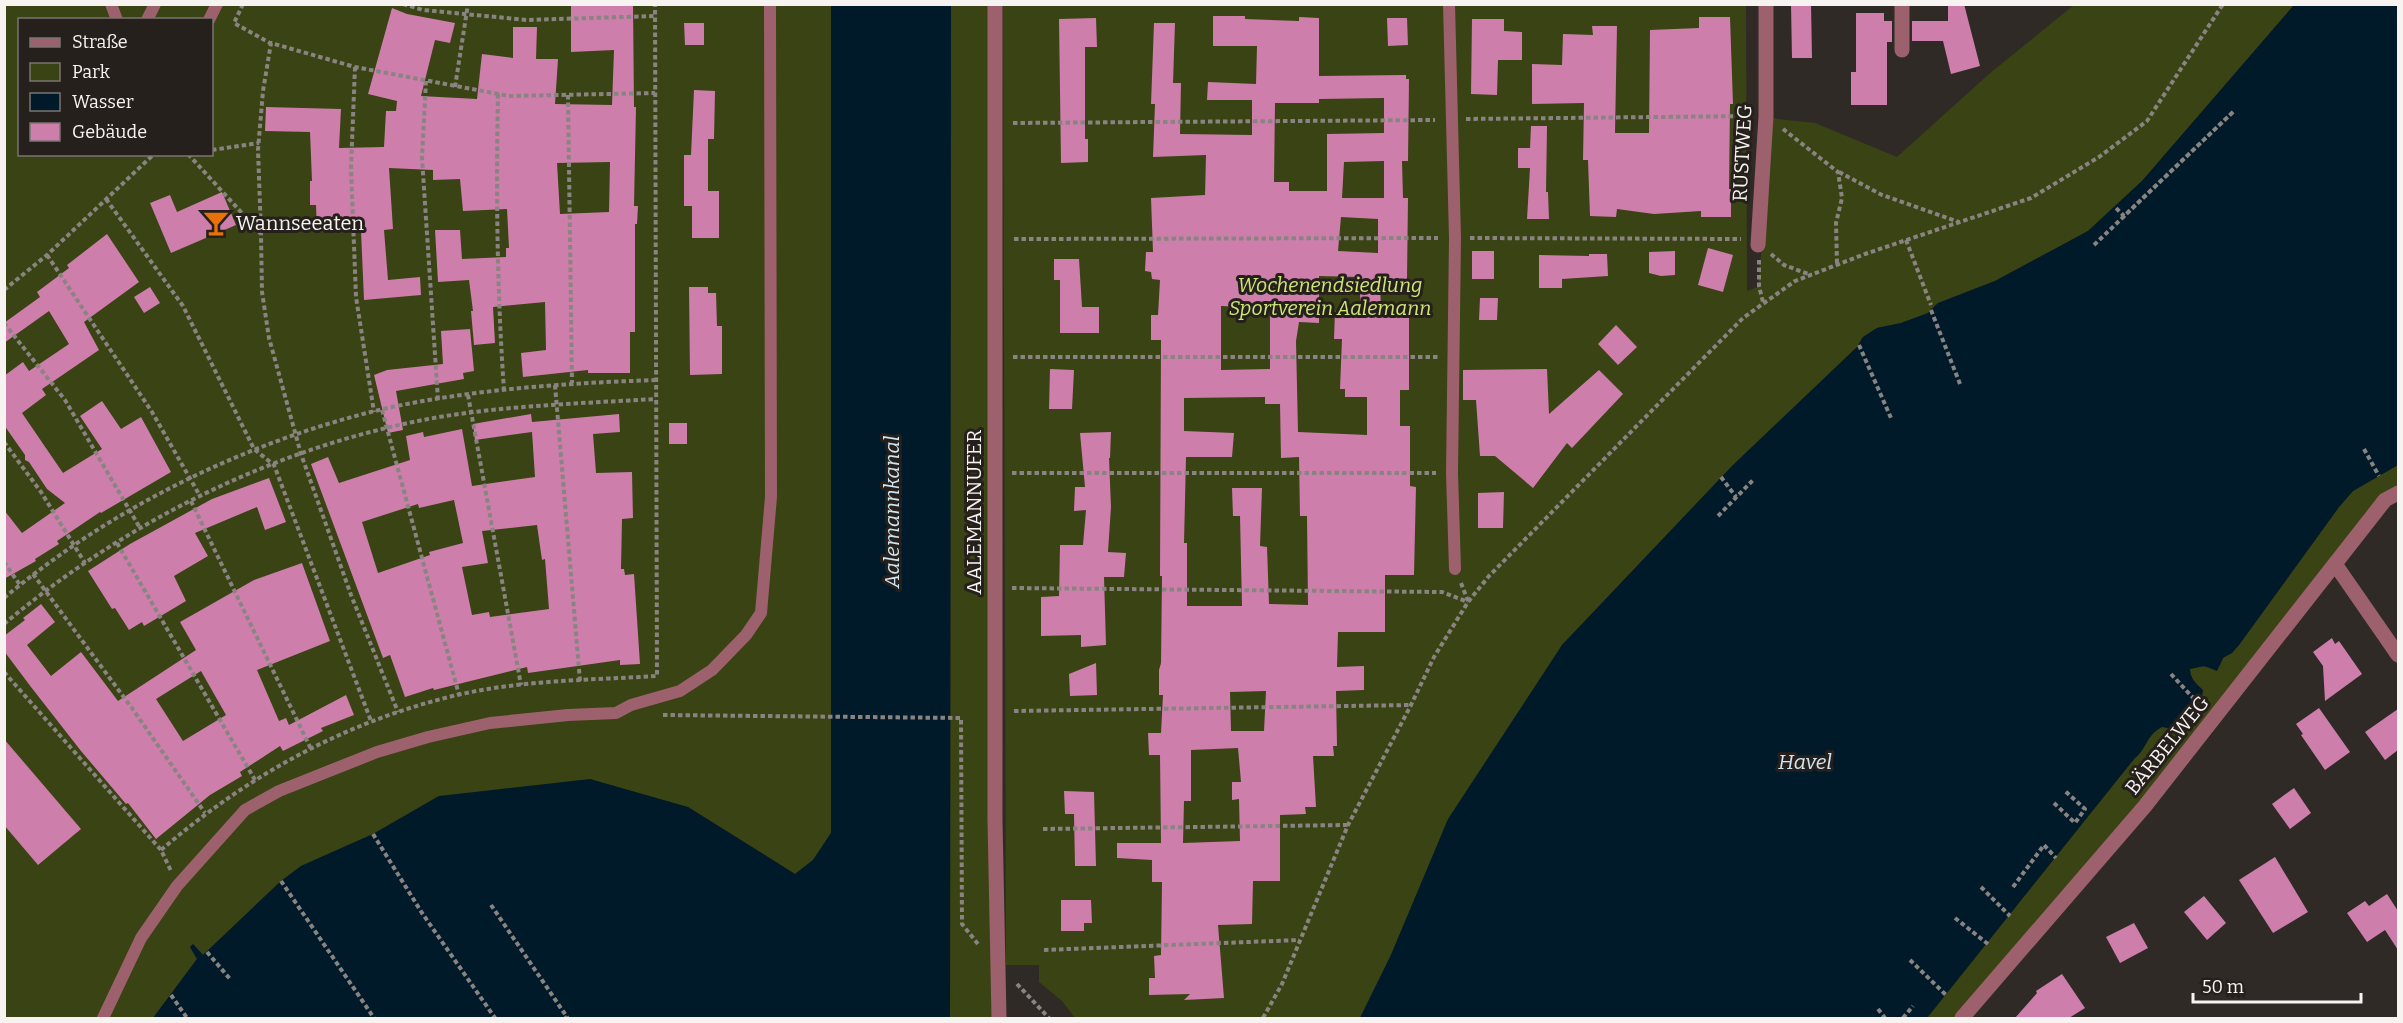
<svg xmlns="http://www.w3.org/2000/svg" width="2403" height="1023" viewBox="0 0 2403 1023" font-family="Bitter,serif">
<rect width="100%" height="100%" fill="#302a27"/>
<g fill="#3a4313" fill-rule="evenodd">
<polygon points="995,4 997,1018 950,1018 951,5"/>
<path d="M4 5H831V833L813 860 795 874 688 807 439 796 373 834 301 866 281 881 203 955 193 944 190 947 197 959 153 1018H5ZM20 20H212V154H20Z"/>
<polygon points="1003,5 1746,5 1747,291 1758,287 1763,234 1766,116 1778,119 1815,123 1897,157 1989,74 2074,5 2294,5 2142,181 2088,231 1995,281 1936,304 1928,313 1901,323 1877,328 1863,337 1857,347 1732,466 1562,645 1390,957 1360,1018 1075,1018 1062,1001 1039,982 1039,965 1006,965"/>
<path d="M2398 465V487L2153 787 1956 1018H1927L2134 759C2147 749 2144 737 2162 727L2172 729 2178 727 2202 696 2203 690C2196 684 2190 679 2190 669 2200 665 2210 668 2220 666L2223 658 2239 645 2339 507 2353 491Z"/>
</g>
<g fill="#001a29">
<polygon points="831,5 951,5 950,1018 153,1018 197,959 190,947 193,944 203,955 281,881 301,866 373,834 439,796 590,779 688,807 795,874 813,860 831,833"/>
<path d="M2294 5H2398V465L2353 491 2339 507 2239 645 2232 653 2223 658 2217 671 2204 666 2190 669C2190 678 2196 684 2203 690L2202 696 2175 729 2162 727C2146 735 2147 749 2134 759L1927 1018H1360L1390 957 1448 819 1562 645 1732 466 1857 347 1863 337 1877 328 1901 323 1928 313 1938 303 1995 281 2088 231 2142 181Z"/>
</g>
<g fill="#cd7eab" fill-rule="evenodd">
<path d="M571 4H633L634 107H636L634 206H638L637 224H635V332H630V373H588V370L523 377 521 353 546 350 545 302 493 307 495 343 474 345 471 311H473L469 280 438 282 435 230H460L462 259 506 257V248H509L507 209 463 211 460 179 433 180V170L389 168 393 229 384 230 388 280 420 277 421 295 364 300 361 231 317 232 316 205H310V181H312L310 132 265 131 266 107 341 109 339 148 384 147 386 111H396L397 101 368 94 392 8 407 14 455 23 450 43 435 40 421 96 477 99 482 54 513 58V27H537L536 59H558L555 104 612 105 614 50 571 52ZM610 162 609 212 560 214 557 163Z"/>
<polygon points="1791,4 1811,4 1812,58 1792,58"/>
<polygon points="1948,4 1964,4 1980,66 1951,74 1943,41 1912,41 1912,21 1948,21"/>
<polygon points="1856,13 1884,13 1884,21 1892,21 1892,42 1887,42 1887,105 1851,105 1851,72 1856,72"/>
<path d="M1213 16H1245V19L1299 21V17L1319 18V76L1406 75V79H1409L1408 161H1402L1403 198H1408L1407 279H1380L1381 315 1409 316V390H1400V426H1410V486L1416 487 1414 575H1385V632H1338L1337 667 1364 666V690L1336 691 1337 746H1333L1334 756H1313L1316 807H1305L1306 814 1280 815V881H1253L1252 924 1218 925 1224 998 1184 1000 1190 994 1149 995V978H1155L1154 956 1161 955 1162 882H1152V860L1117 858V843H1161L1160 755H1149L1148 733H1161L1163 695H1159V670L1161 663 1162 576H1160L1161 340H1151V315H1158L1160 280 1152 279 1151 272 1145 271 1146 252H1153L1151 198 1205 195 1206 155 1153 157 1155 104H1151L1154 23H1175L1173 83H1181L1180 134 1252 135V100H1207L1208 82 1256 84 1257 46H1213ZM1384 98V133L1327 134V191H1289V182H1274L1275 103H1319V99ZM1384 161V198H1342L1344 162ZM1341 217 1378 219V253L1338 251ZM1319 276 1359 277 1361 311H1335L1334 339H1342L1340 389H1345V397H1367V435L1298 432 1296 341 1299 322 1319 323ZM1221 306 1270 308V369L1221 370ZM1265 397V404H1280L1281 458 1299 457 1300 516H1307L1308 605 1269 604 1267 547 1260 546 1262 488H1232L1233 516H1240L1242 606H1187V543H1184L1186 457H1232L1234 433 1184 431V398ZM1266 691 1264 731H1231L1230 692ZM1238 748 1241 782H1232V800L1239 799 1240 841 1183 843 1184 801H1191V750Z"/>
<polygon points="1699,17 1730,17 1733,104 1730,104 1729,189 1731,189 1731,217 1701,217 1701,211 1654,214 1617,209 1616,217 1590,216 1588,160 1583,160 1584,103 1532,104 1532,64 1562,65 1563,34 1593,35 1592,26 1617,26 1615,133 1649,133 1650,30 1699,28"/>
<polygon points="1096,18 1097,47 1085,47 1085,139 1088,139 1088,162 1061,163 1059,19"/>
<polygon points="1387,18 1407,18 1408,45 1388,46"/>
<polygon points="1472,19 1504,19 1504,31 1522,32 1522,60 1498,60 1497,95 1471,94"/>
<polygon points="684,23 704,23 704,45 685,45"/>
<polygon points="694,90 715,91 714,139 708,139 708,191 719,191 719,238 692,238 692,206 684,206 684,155 691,155"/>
<polygon points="1531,126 1547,126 1546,192 1548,192 1549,219 1527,219 1530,168 1518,168 1518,148 1530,148"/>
<polygon points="222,192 236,225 171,253 150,203 170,195 177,212"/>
<polygon points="107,234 139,282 84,322 99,350 42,389 46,395 22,413 63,473 102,449 80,416 102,401 121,429 141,417 171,472 101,513 100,512 57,541 59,544 35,559 36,561 4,579 4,510 22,533 65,503 47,489 29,462 25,460 25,455 4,425 4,376 23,362 29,371 69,344 49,311 4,343 4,323 40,297 37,292 69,268 67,265"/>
<polygon points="1708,248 1733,255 1723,292 1698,285"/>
<rect x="1472" y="251" width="22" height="28"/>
<polygon points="1675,251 1675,275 1661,276 1649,273 1649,252"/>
<polygon points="1589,254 1607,254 1608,276 1562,279 1562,288 1539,288 1539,255 1589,256"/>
<polygon points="1054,259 1079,259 1082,307 1099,307 1099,333 1060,333 1060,280 1054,280"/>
<polygon points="150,287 160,303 144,313 134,297"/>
<polygon points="689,287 708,287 708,293 716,293 717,326 722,326 722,374 690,375"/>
<polygon points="1480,298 1498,298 1497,320 1479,320"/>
<polygon points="1616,325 1637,347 1618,365 1598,344"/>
<polygon points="470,329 474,371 463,373 464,379 396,391 403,430 388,433 374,375 387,370 443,364 441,331"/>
<polygon points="1050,369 1074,370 1072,409 1049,409"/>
<polygon points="1547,369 1549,414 1599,370 1623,394 1572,448 1567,443 1533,488 1495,456 1480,456 1476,400 1463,400 1463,370"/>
<path d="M531 414 532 422 619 414 620 432 593 434 596 473 632 472 633 518 622 519 621 569H624L625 575 634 574 640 664 620 665V660L528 673 527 667 434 690 433 688 405 697 390 655 383 658 311 464 328 457 339 483 410 460 406 436 423 432 424 437 462 429 472 486 535 477 532 432 475 440 473 424ZM454 500 463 543 429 552 430 555 378 573 362 522 418 504 419 508ZM537 525 542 560 545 559 549 609 490 617 489 612 472 615 462 567 488 563 482 531Z"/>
<rect x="669" y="423" width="18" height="21"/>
<polygon points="1111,432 1110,458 1109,458 1111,507 1108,552 1126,553 1124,577 1104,577 1106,645 1081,647 1081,635 1041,636 1041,597 1059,596 1060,545 1083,545 1086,510 1074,511 1075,487 1085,487 1080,433"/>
<polygon points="269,478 286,522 265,530 257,507 195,533 208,556 174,576 186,601 144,626 142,622 129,630 115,608 112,609 88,571 130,544 212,499"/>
<polygon points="1504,492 1503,528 1478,528 1478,493"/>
<path d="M302 563 330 641 257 670 279 721 286 718 289 725 346 695 354 715 321 728 323 731 283 751 280 746 240 772 242 776 210 795 156 839 128 803 126 804 81 751 31 687 4 651V636L25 620 23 618 41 604 55 622 27 645 51 676 81 652 118 701 196 650 180 622 254 580ZM201 671 226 715 183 741 156 699Z"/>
<polygon points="2332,638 2335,644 2339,641 2362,674 2325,701 2323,666 2313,652"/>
<polygon points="1096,663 1097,695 1070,696 1069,674"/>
<polygon points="2319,708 2350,752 2325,770 2301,735 2303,734 2296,724"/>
<polygon points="2398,709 2398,750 2385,760 2365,732"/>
<polygon points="4,739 81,829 38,865 4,825"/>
<polygon points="2294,788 2311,813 2290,829 2272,804"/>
<polygon points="1064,791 1094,792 1096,866 1075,866 1074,814 1065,814"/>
<polygon points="2275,857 2308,912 2273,933 2239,880"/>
<polygon points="2387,894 2398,911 2398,950 2385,930 2367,942 2347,913 2365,901 2369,906"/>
<polygon points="2204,896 2226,923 2207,940 2184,912"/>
<polygon points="1061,900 1091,900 1092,923 1084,923 1084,931 1061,931"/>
<polygon points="2134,923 2148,948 2120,963 2106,937"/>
<polygon points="2062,974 2085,1008 2069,1018 2015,1018 2037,993 2036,991"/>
</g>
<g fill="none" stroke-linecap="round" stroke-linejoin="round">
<g stroke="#898481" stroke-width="4" stroke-dasharray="4.5 3" stroke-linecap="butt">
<polyline points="243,4 234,23 270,43"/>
<polyline points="403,4 423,10 527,20 655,16"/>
<polyline points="355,67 351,168 356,297 374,412"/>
<polyline points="426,81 422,158 438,400"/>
<polyline points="455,87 468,4"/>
<path d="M498 94C496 193 497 291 504 390"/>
<polyline points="568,95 572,383"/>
<polyline points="1466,119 1750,116"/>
<polyline points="1013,123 1435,120"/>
<polyline points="1783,129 1838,172 1842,198 1836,223 1837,264"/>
<polyline points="212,150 259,143"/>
<polyline points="188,154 261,234 262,292 269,338 301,454 351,595 398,712"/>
<polyline points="1839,172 1882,195 1959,222"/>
<polyline points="106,199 183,306 254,449 274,465 371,721"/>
<polyline points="261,233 258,150 263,91 271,43 355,67 509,96 655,93"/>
<polyline points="1470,238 1741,239"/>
<polyline points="1014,239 1438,238"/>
<polyline points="1906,240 1931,305"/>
<polyline points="2094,245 2234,111 2124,216 2115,207"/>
<polyline points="1771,254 1784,265 1811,275"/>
<polyline points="47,255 152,412 200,496"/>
<polyline points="1759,260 1759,286 1763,302"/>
<polyline points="4,290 47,255 154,154"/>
<polyline points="1931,310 1960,384"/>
<polyline points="4,323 65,400 140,528"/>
<polyline points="1859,345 1891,418"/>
<polyline points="1013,357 1438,357"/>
<polyline points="555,385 580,681"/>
<polyline points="468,395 521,685"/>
<polyline points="382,410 459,695"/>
<polyline points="4,442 41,492 85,563"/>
<polyline points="2364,449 2379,476"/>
<polyline points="1012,473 1436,473"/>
<polyline points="1721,477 1736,497"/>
<polyline points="191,501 311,749"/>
<polyline points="1718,516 1754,479"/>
<polyline points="117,543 255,780"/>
<polyline points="4,562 20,585"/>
<polyline points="33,574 134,711 205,813"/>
<polyline points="1461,583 1468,601"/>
<polyline points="1012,588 1442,592 1468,602"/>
<path d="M4 598C113 507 245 442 383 409 473 389 566 383 658 380"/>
<path d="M4 624C130 518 289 440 452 415 520 405 588 403 656 399"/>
<polyline points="4,672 161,850 171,871"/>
<polyline points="2171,674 2197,702"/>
<polyline points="1014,711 1411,705"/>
<polyline points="663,715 961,718 962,924 978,944"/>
<polyline points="2054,803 2075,823 2085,809 2065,791"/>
<polyline points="1043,829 1348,825"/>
<polyline points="373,834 422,913 495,1018"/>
<path d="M161 850C249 775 344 722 457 695 522 680 591 680 657 676L655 4"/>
<polyline points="281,881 374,1018"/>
<polyline points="1981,887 2010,916"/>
<polyline points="2013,887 2044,845 2056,858"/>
<polyline points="491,905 567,1017 565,1018"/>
<polyline points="1955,918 1988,944"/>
<polyline points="1044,950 1299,940"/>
<polyline points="207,952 230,979"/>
<polyline points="1910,960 1946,995"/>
<polyline points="1017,984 1049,1018"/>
<polyline points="171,995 187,1018"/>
<polyline points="1878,1009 1885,1018"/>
<polyline points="1263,1018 1282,984 1348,825 1411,705 1434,657 1468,602 1489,576 1743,318 1795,281 1865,254 2031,198 2099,157 2147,121 2223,4"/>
<polyline points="1903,1018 1913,1006"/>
</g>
<g stroke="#9c616c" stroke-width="12">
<polyline points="111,4 117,20"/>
<polyline points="1449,4 1455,238 1452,473 1455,569"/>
<polyline points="147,20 155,4"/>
<polyline points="209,20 217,4"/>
<polyline points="103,1018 141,938 177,886 245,810 279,791 377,752 428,737 490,723 568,715 616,713 631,705 680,691 712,670 746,635 761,613 771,497 770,4"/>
</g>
<g stroke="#9c616c" stroke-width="15">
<polyline points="1902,50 1902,4"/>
<polyline points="1758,245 1766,116 1766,4"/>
<polyline points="2335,564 2398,655"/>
<polyline points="1962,1018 2145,806 2385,500 2398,493"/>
</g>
<polyline stroke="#9c616c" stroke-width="15" points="995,4 995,820 999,1018"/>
</g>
<defs>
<g id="bar-bare" transform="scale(2.07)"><path d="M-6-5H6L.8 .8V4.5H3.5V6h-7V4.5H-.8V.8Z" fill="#e8710a" stroke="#26201d" stroke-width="2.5" paint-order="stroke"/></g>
</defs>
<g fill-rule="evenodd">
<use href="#bar-bare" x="216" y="223"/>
</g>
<g text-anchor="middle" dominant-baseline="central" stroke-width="6" stroke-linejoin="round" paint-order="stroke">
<g font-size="20" fill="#f7f3f1" stroke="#26201d">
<text transform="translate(1742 153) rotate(-87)">RUSTWEG</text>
<text transform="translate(974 512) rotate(-90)">AALEMANNUFER</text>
<text transform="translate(2167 745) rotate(-51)">BÄRBELWEG</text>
</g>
<g font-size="20" fill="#f7f3f1" stroke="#26201d" text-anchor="start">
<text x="236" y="223">Wannseeaten</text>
</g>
<g font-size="20" font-style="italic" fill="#d0e774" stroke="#26201d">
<text x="1330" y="285">Wochenendsiedlung<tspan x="1330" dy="23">Sportverein Aalemann</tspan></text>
</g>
<g font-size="21" font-style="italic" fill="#d0e5f2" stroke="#26201d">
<text transform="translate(892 512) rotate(-90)">Aalemannkanal</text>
<text x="1805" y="762">Havel</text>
</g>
</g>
<rect width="2403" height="1023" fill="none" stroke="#f7f3f1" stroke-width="12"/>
<rect x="18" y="18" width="195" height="138" fill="#26201d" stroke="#7a7472" stroke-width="1.5"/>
<rect x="30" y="38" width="30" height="9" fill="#9c616c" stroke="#7a7472" stroke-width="1.5"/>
<text x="72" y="48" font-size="18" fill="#f7f3f1">Straße</text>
<rect x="30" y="63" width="30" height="18" fill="#3a4313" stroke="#7a7472" stroke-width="1.5"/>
<text x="72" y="78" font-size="18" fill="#f7f3f1">Park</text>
<rect x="30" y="93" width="30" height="18" fill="#001a29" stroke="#7a7472" stroke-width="1.5"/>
<text x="72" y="108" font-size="18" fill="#f7f3f1">Wasser</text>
<rect x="30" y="123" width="30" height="18" fill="#cd7eab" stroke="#7a7472" stroke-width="1.5"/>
<text x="72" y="138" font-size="18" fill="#f7f3f1">Gebäude</text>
<path d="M2193 993v9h168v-9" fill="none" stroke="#f7f3f1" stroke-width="3"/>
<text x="2202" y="993" font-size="18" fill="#f7f3f1" stroke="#26201d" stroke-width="4.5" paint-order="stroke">50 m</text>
</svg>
